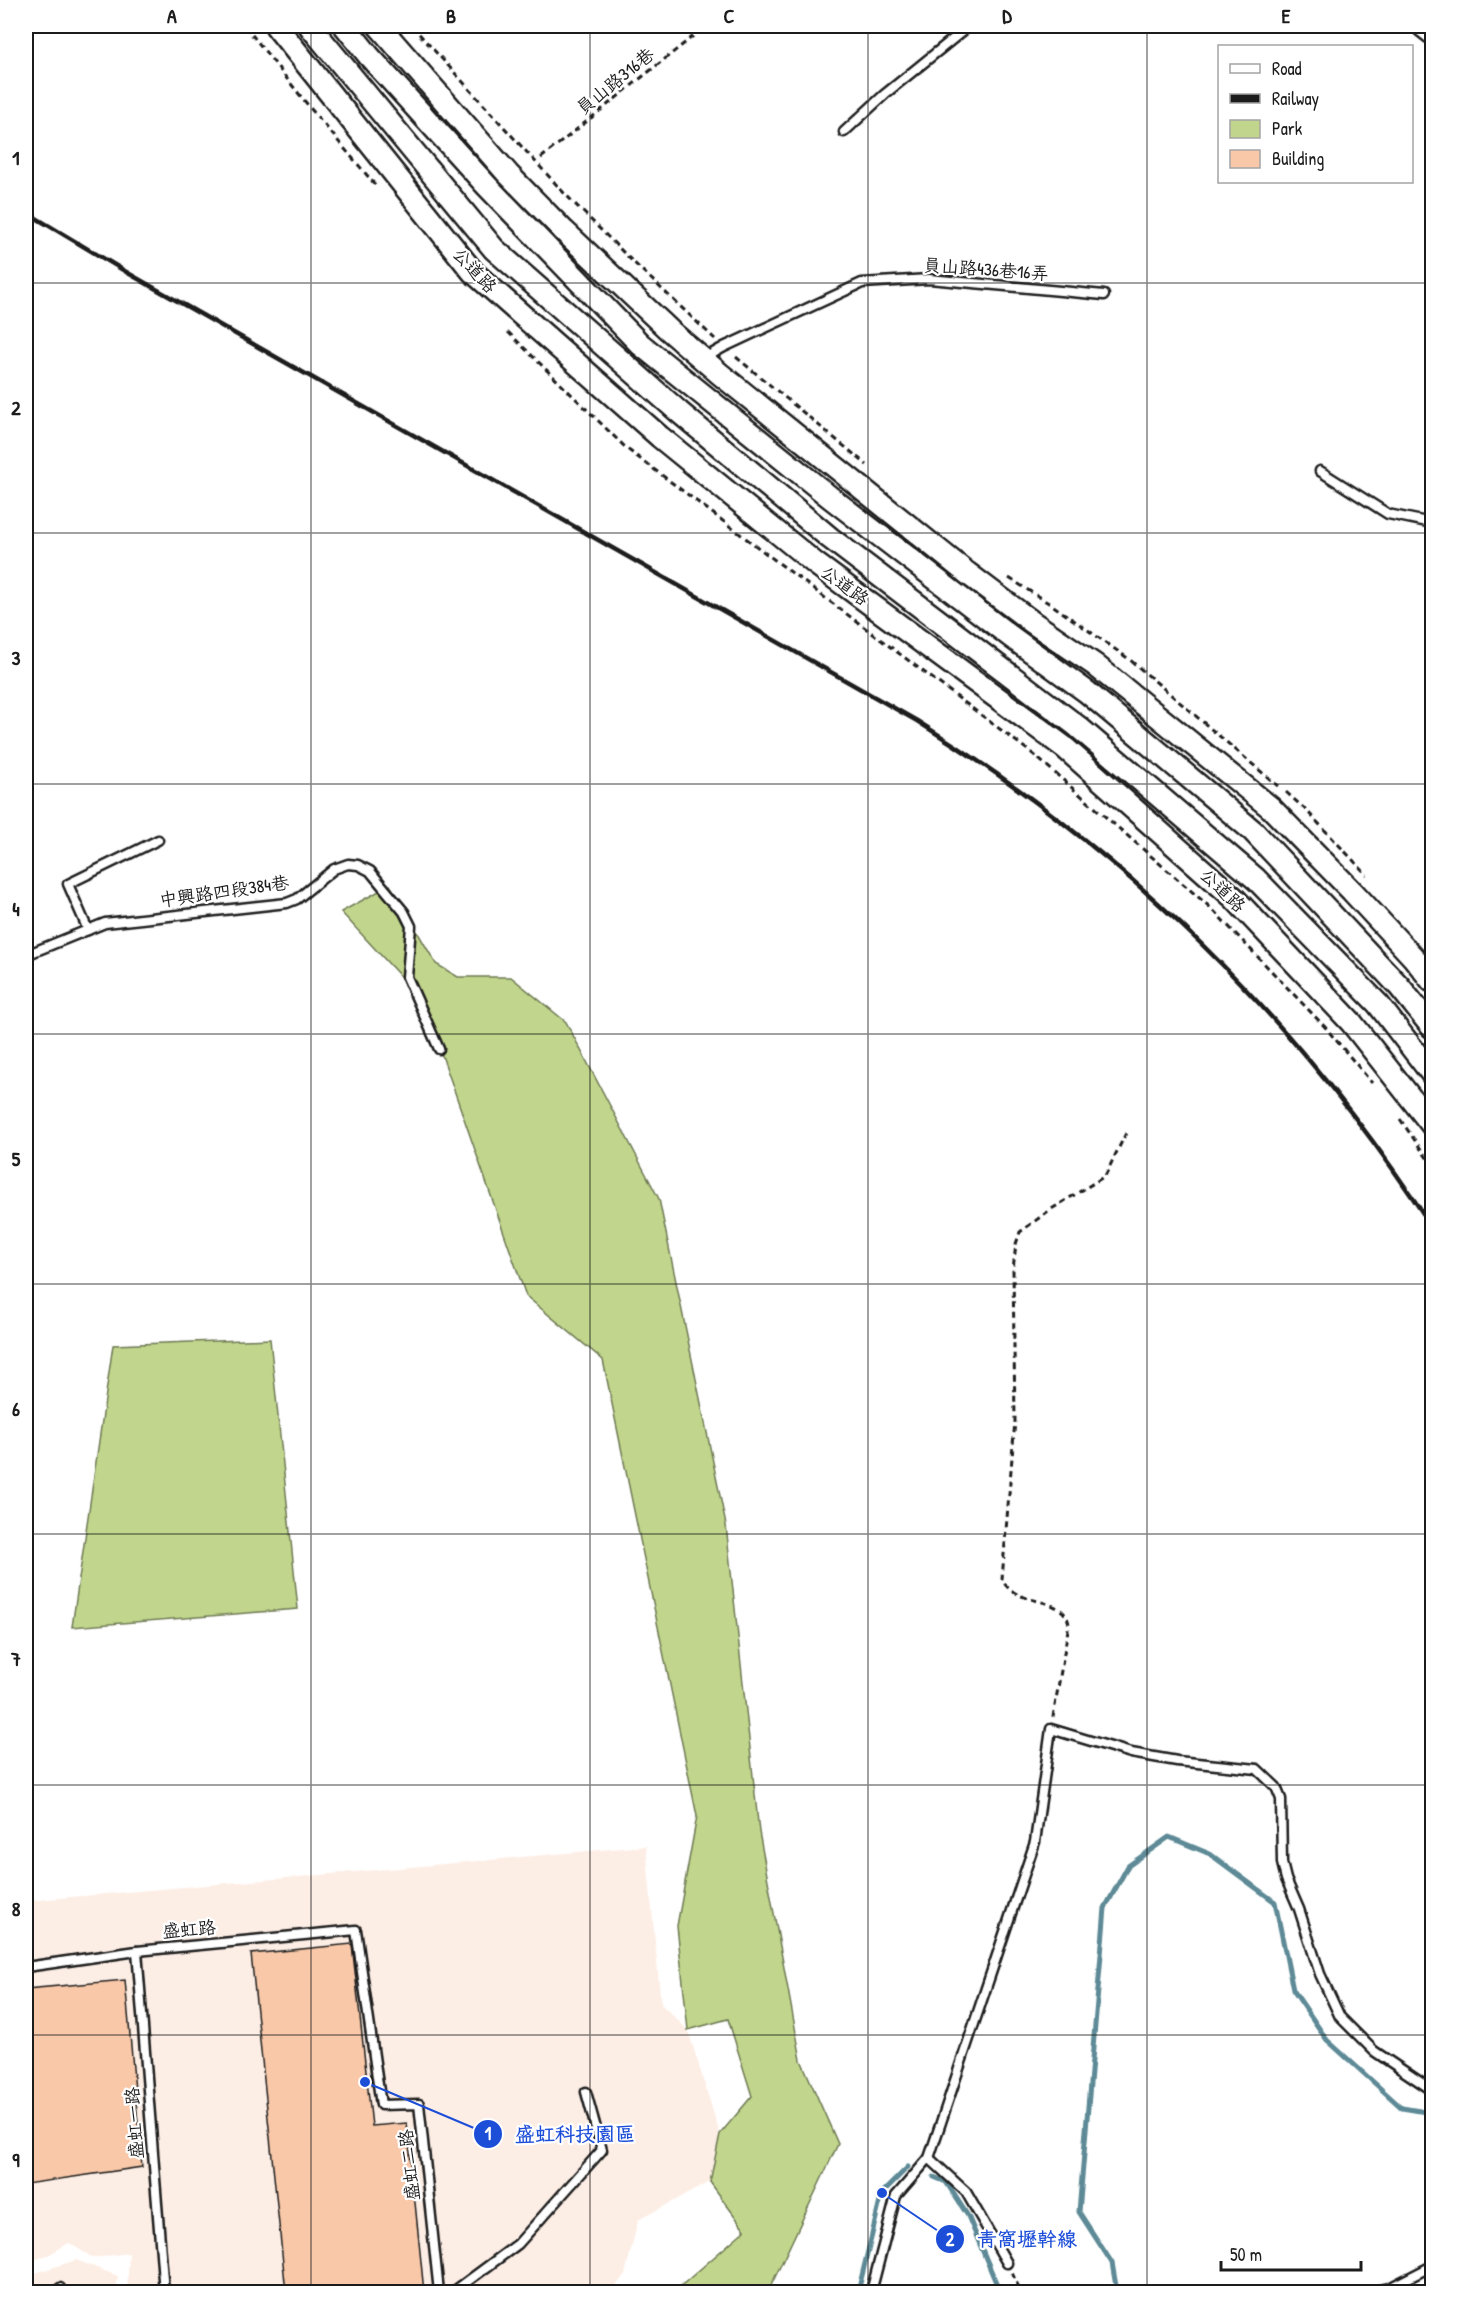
<svg xmlns="http://www.w3.org/2000/svg" width="1458" height="2318" viewBox="0 0 1458 2318" font-family="'Patrick Hand','LXGW WenKai TC',sans-serif">
<rect width="100%" height="100%" fill="#fff"/>
<filter id="ink" filterUnits="userSpaceOnUse"><feTurbulence type="fractalNoise" baseFrequency=".0167" numOctaves="2"/><feDisplacementMap in="SourceGraphic" scale="12" xChannelSelector="R" yChannelSelector="G"/><feConvolveMatrix kernelMatrix="1 2 1 2 8 2 1 2 1" color-interpolation-filters="sRGB"/></filter>
<g filter="url(#ink)">
<g fill="#fdeee5">
<polygon points="646,1846 661,2004 688,2030 720,2134 710,2182 638,2220 625,2275 611,2292 127,2292 129,2253 93,2258 69,2243 48,2255 26,2263 26,1901"/>
<polygon points="76,2260 118,2276 116,2292 26,2292 26,2276"/>
</g>
<g fill="#c1d68c" stroke="#6e7954" stroke-width="1.5">
<polygon points="390,885 436,964 458,977 511,977 566,1022 659,1199 726,1525 759,1832 801,2060 838,2144 768,2292 674,2292 745,2230 710,2182 720,2134 752,2096 728,2019 688,2030 677,1926 697,1816 603,1360 526,1296 423,1001 341,912"/>
<polygon points="270,1339 298,1609 72,1627 113,1345"/>
</g>
<g fill="none" stroke-linecap="round" stroke-linejoin="round">
<g stroke="#5d8a96" stroke-width="5">
<polyline points="934,2177 946,2182 968,2216 1000,2292"/>
<polyline points="1116,2286 1112,2263 1079,2212 1105,1908 1128,1866 1169,1837 1210,1854 1275,1902 1293,1990 1327,2040 1402,2108 1432,2113"/>
<polyline points="858,2292 882,2193 908,2167"/>
</g>
</g>
<g fill="#f8c8a8" stroke="#1c1c1c" stroke-width="1.5">
<polygon points="352,1944 372,2126 407,2123 424,2292 286,2292 251,1954"/>
<polygon points="125,1980 142,2167 26,2184 26,1989"/>
</g>
<g fill="none" stroke-linecap="round" stroke-linejoin="round">
<g stroke="#1c1c1c" stroke-width="13">
<g id="service">
<polyline points="844,132 885,94 969,26"/>
<polyline points="703,359 724,347 862,283 929,279 1104,295"/>
<polyline points="1320,471 1388,514 1432,523"/>
<polyline points="88,930 68,884 158,840"/>
<polyline points="26,955 105,923 287,903 297,899 334,869 348,864 358,865 370,871 404,912 411,926 407,977 439,1049"/>
<polyline points="137,1951 164,2292"/>
<polyline points="26,1967 137,1951 356,1930 381,2105 419,2104 439,2292"/>
<polyline points="929,2158 1035,1842 1051,1729 1131,1753 1177,1761 1257,1769 1276,1787 1281,1799 1282,1863 1286,1879 1299,1909 1320,1974 1340,2017 1374,2051 1432,2090"/>
<polyline points="60,2288 60,2292"/>
<polyline points="453,2292 518,2244 602,2150 586,2092"/>
<polyline points="871,2292 896,2196 929,2158 966,2192 1007,2263"/>
<polyline points="1369,2292 1389,2288 1432,2266"/>
</g>
</g>
<g stroke="#1c1c1c" stroke-width="26">
<g id="tertiary">
<polyline points="276,26 473,272 660,437 816,564 1064,747 1234,898 1351,1022 1432,1125"/>
<polyline points="310,26 494,249 679,412 830,538 1077,726 1256,879 1378,1004 1432,1074"/>
<polyline points="345,26 369,56 487,186 640,344 831,498 1010,636 1087,692 1253,831 1399,986 1432,1027"/>
<polyline points="379,26 508,174 564,231 669,330 720,374 967,573 1032,622 1095,665 1271,808 1352,891 1413,957 1432,981"/>
<polyline points="1423,26 1432,33"/>
</g>
</g>
<g stroke="#1c1c1c" stroke-width="3" stroke-dasharray="6 4.5" stroke-linecap="butt">
<polyline points="245,26 311,109 377,187"/>
<polyline points="412,26 564,193 631,260 715,339"/>
<polyline points="541,158 706,26"/>
<polyline points="508,332 627,449 1033,754 1211,908 1325,1027 1372,1083"/>
<polyline points="736,357 867,465"/>
<polyline points="1009,578 1055,607 1129,659 1278,786"/>
<polyline points="1286,792 1306,810 1367,875"/>
<polyline points="1400,1119 1432,1165"/>
<path d="M1053 1717 1069 1624C1064 1594 1015 1608 1002 1579L1015 1421 1013 1269 1016 1244 1020 1232 1050 1210 1105 1176 1126 1133"/>
<polyline points="1012,2273 1021,2292"/>
<polyline points="1099,2292 1103,2288 1110,2292"/>
</g>
<use href="#service" stroke="#fff" stroke-width="8"/>
<use href="#tertiary" stroke="#fff" stroke-width="21"/>
<path stroke="#1c1c1c" stroke-width="4.5" d="M26 212 128 273 917 721C1128 853 1297 1019 1432 1227"/>
</g>
</g>
<path fill="none" stroke="#1c1c1c" stroke-width="1.5" stroke-opacity="0.55" d="M311 26V2292M590 26V2292M868 26V2292M1147 26V2292M26 283H1432M26 533H1432M26 784H1432M26 1034H1432M26 1284H1432M26 1534H1432M26 1785H1432M26 2035H1432"/>
<g text-anchor="middle" dominant-baseline="central" stroke-width="4.5" stroke-linejoin="round" paint-order="stroke">
<g font-size="18" fill="#1c1c1c" stroke="#fff">
<text transform="translate(615 81) rotate(-39)">員山路316巷</text>
<text transform="translate(986 269) rotate(4)">員山路436巷16弄</text>
<text transform="translate(475 270) rotate(47)">公道路</text>
<text transform="translate(845 585) rotate(36)">公道路</text>
<text transform="translate(1223 890) rotate(43)">公道路</text>
<text transform="translate(224 891) rotate(-8)">中興路四段384巷</text>
<text transform="translate(189 1929) rotate(-5)">盛虹路</text>
<text transform="translate(134 2123) rotate(-94)">盛虹一路</text>
<text transform="translate(409 2165) rotate(-96)">盛虹二路</text>
</g>
</g>
<path fill="none" stroke="#1d4ed8" stroke-width="2" d="M365 2082L488 2134M882 2193L950 2239"/>
<g fill="#1d4ed8" stroke="#fff" stroke-width="2">
<circle cx="365" cy="2082" r="6"/>
<circle cx="882" cy="2193" r="6"/>
<circle cx="488" cy="2134" r="15"/>
<circle cx="950" cy="2239" r="15"/>
</g>
<g font-size="18" text-anchor="middle" font-weight="bold" fill="#fff">
<text x="488" y="2140">1</text>
<text x="950" y="2246">2</text>
</g>
<g font-size="20" text-anchor="middle" font-weight="bold" fill="#1d4ed8" stroke="#fff" stroke-width="4.5" stroke-linejoin="round" paint-order="stroke">
<text x="575" y="2141">盛虹科技園區</text>
<text x="1027" y="2246">青窩壢幹線</text>
</g>
<rect width="1458" height="2318" fill="none" stroke="#fff" stroke-width="66"/>
<rect x="1218" y="45" width="195" height="138" fill="#ffffff" stroke="#a4a4a4" stroke-width="1.5"/>
<rect x="1230" y="64" width="30" height="9" fill="#ffffff" stroke="#a4a4a4" stroke-width="1.5"/>
<text x="1272" y="75" font-size="18" fill="#1c1c1c">Road</text>
<rect x="1230" y="94" width="30" height="9" fill="#1c1c1c" stroke="#a4a4a4" stroke-width="1.5"/>
<text x="1272" y="105" font-size="18" fill="#1c1c1c">Railway</text>
<rect x="1230" y="120" width="30" height="18" fill="#c1d68c" stroke="#a4a4a4" stroke-width="1.5"/>
<text x="1272" y="135" font-size="18" fill="#1c1c1c">Park</text>
<rect x="1230" y="150" width="30" height="18" fill="#f8c8a8" stroke="#a4a4a4" stroke-width="1.5"/>
<text x="1272" y="165" font-size="18" fill="#1c1c1c">Building</text>
<path d="M1221 2261v9h140v-9" fill="none" stroke="#1c1c1c" stroke-width="3"/>
<text x="1230" y="2261" font-size="18" fill="#1c1c1c" stroke="#ffffff" stroke-width="4.5" paint-order="stroke">50 m</text>
<rect x="33" y="33" width="1392" height="2252" fill="none" stroke="#1c1c1c" stroke-width="2"/>
<g font-size="20" text-anchor="middle" font-weight="bold" fill="#1c1c1c">
<text x="172" y="23">A</text>
<text x="451" y="23">B</text>
<text x="729" y="23">C</text>
<text x="1007" y="23">D</text>
<text x="1286" y="23">E</text>
<text x="16" y="165">1</text>
<text x="16" y="415">2</text>
<text x="16" y="665">3</text>
<text x="16" y="916">4</text>
<text x="16" y="1166">5</text>
<text x="16" y="1416">6</text>
<text x="16" y="1666">7</text>
<text x="16" y="1916">8</text>
<text x="16" y="2167">9</text>
</g>
</svg>
